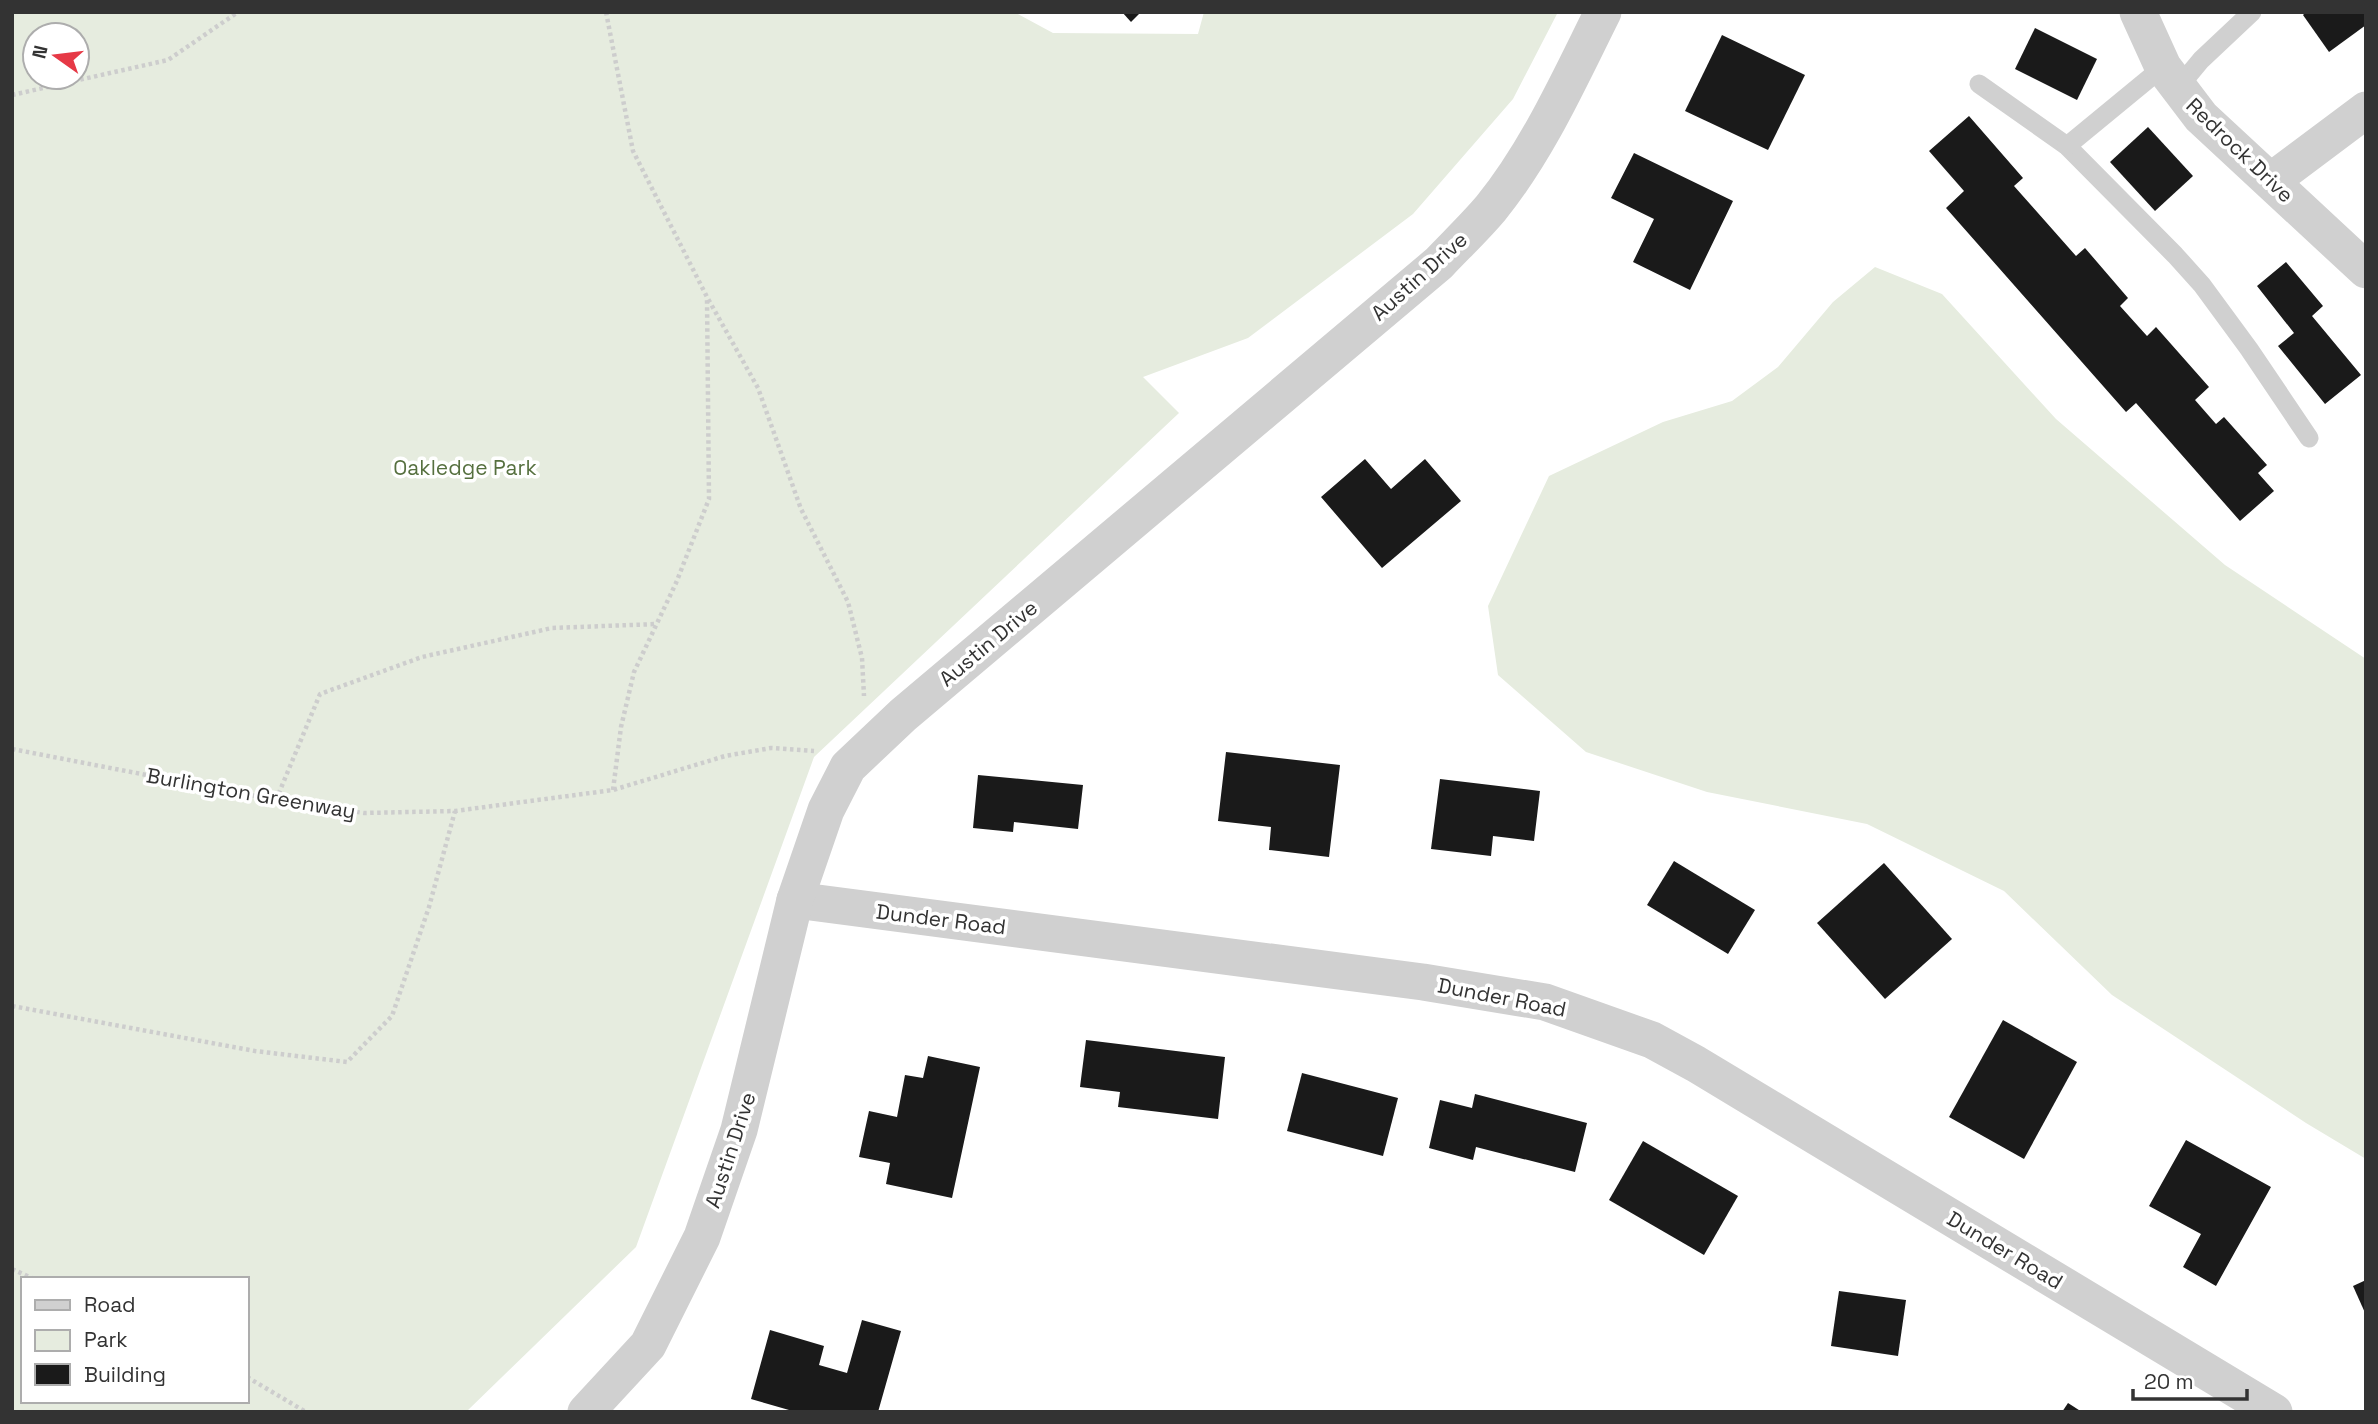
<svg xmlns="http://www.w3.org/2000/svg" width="2378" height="1424" viewBox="0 0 2378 1424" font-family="'Space Grotesk',sans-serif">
<rect width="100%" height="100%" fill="#fff"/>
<g fill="#e6ecdf" fill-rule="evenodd">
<path d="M12 12H1014L1053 33 1198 34 1204 12H1558L1513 99 1413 214 1248 338 1143 377 1179 413 814 757 636 1247 466 1412H12ZM35 35H77V77H35ZM23 1279H247V1401H23Z"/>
<polygon points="1875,267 1942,294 2056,419 2225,565 2366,659 2366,1159 2306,1123 2112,995 2004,891 1867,824 1707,792 1586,752 1498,675 1488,606 1549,476 1663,422 1732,401 1778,367 1833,302"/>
</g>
<g fill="#1a1a1a">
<polygon points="1122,12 1141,12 1131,22"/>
<polygon points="2306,12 2366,12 2366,25 2329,52 2303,15"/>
<polygon points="2035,28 2097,59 2077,100 2015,69"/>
<polygon points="1722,35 1805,75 1768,150 1685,111"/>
<polygon points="1969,116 2023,178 2014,186 2076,256 2085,248 2128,298 2120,306 2147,336 2156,327 2209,387 2195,400 2216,424 2224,417 2267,465 2258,473 2274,491 2240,521 2136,403 2126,412 1946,208 1964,191 1929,151"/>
<polygon points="2148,127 2193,176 2155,211 2110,162"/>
<polygon points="1634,153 1733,201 1690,290 1633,262 1654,219 1611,198"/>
<polygon points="2286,262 2323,306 2312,316 2361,375 2325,404 2278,346 2294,333 2257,286"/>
<polygon points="1365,459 1391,489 1425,459 1461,501 1382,568 1321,497"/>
<polygon points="1226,752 1340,765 1329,857 1269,850 1271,827 1218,821"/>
<polygon points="978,775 1083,785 1078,829 1014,822 1013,832 973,828"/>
<polygon points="1440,779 1540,791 1534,841 1493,836 1491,856 1431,849"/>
<polygon points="1674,861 1755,910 1728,954 1647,905"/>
<polygon points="1884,863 1952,939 1885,999 1817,923"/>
<polygon points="2003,1020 2077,1062 2024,1159 1949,1117"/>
<polygon points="1086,1040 1225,1057 1218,1119 1118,1107 1120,1092 1080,1087"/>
<polygon points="928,1056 980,1067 952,1198 886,1184 890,1163 859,1157 869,1111 897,1117 905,1075 923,1078"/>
<polygon points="1302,1073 1398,1098 1383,1156 1287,1131"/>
<polygon points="1475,1094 1587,1123 1575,1172 1476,1147 1473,1160 1429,1148 1440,1100 1472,1108"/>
<polygon points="2186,1140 2271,1187 2216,1286 2183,1267 2201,1234 2149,1206"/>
<polygon points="1643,1141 1738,1196 1704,1255 1609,1200"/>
<polygon points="2366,1280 2366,1315 2353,1286"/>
<polygon points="1839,1291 1906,1300 1898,1356 1831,1346"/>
<polygon points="862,1320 901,1331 878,1412 796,1412 751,1399 770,1330 824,1346 819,1365 847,1373"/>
<polygon points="2068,1403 2082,1412 2062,1412"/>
</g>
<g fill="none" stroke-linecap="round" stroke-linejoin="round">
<g stroke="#cdcdcd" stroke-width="4.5" stroke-dasharray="3.5 3.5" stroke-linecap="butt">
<polyline points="606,12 633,151 707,297 758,388 801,509 848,602 862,658 864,696"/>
<polyline points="12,95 168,60 238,12"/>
<polyline points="12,749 276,800 364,813 455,811 613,790 725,756 771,748 814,751"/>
<polyline points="613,790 621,727 634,672 676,583 709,499 707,298"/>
<polyline points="276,800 320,694 422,657 552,628 657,624"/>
<polyline points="12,1006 255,1051 347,1062 392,1016 429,907 455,811"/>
<polyline points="12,1269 34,1279"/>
<polyline points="247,1377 306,1412"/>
</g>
<g stroke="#d0d0d0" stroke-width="19">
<polyline points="1979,84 2067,146 2175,255 2202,285 2249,349 2309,438"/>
<polyline points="2177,89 2201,60 2252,12"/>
<polyline points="2067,146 2163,67"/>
</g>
<g stroke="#d0d0d0" stroke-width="37">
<polyline points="2138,12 2163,67 2201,117 2366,270"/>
<polyline points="2271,181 2366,110"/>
<polyline points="795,900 1423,982 1545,1002 1652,1040 1696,1064 2274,1412"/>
<path d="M586 1412 648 1345 702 1237 739 1130 795 900 826 810 848 767 903 715 1439 263C1456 245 1475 227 1491 208 1538 150 1570 78 1603 12"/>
</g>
</g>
<g text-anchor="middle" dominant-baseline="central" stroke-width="7" stroke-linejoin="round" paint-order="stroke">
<g font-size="21" fill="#333" stroke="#fff">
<text transform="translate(2240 150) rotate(44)">Redrock Drive</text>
<text transform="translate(1419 276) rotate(-42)">Austin Drive</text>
<text transform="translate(988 643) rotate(-40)">Austin Drive</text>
<text transform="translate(251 793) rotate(10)">Burlington Greenway</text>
<text transform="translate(941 919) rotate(7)">Dunder Road</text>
<text transform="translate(1502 997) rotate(11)">Dunder Road</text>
<text transform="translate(730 1150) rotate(-72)">Austin Drive</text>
<text transform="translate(2005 1250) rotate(31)">Dunder Road</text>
</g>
<g font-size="21" fill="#56703f" stroke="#fff">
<text x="465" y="467">Oakledge Park</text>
</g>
</g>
<rect width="2378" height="1424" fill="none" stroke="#333333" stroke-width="28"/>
<rect x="21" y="1277" width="228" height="126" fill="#ffffff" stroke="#adadad" stroke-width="2"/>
<rect x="35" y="1300" width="35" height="10" fill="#d0d0d0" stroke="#adadad" stroke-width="2"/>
<text x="84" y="1312" font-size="21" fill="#333333">Road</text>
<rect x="35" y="1330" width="35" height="21" fill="#e6ecdf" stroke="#adadad" stroke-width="2"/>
<text x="84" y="1347" font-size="21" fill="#333333">Park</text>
<rect x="35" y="1364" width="35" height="21" fill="#1a1a1a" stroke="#adadad" stroke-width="2"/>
<text x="84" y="1382" font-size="21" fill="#333333">Building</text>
<g transform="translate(56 56) rotate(284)"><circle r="33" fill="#ffffff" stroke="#adadad" stroke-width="2"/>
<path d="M0-5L12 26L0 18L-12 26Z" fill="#e63946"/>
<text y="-10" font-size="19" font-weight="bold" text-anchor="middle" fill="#333333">N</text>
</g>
<path d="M2133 1389v10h114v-10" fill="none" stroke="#333333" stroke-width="3.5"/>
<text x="2144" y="1389" font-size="21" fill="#333333" stroke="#ffffff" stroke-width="5" paint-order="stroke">20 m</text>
</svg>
